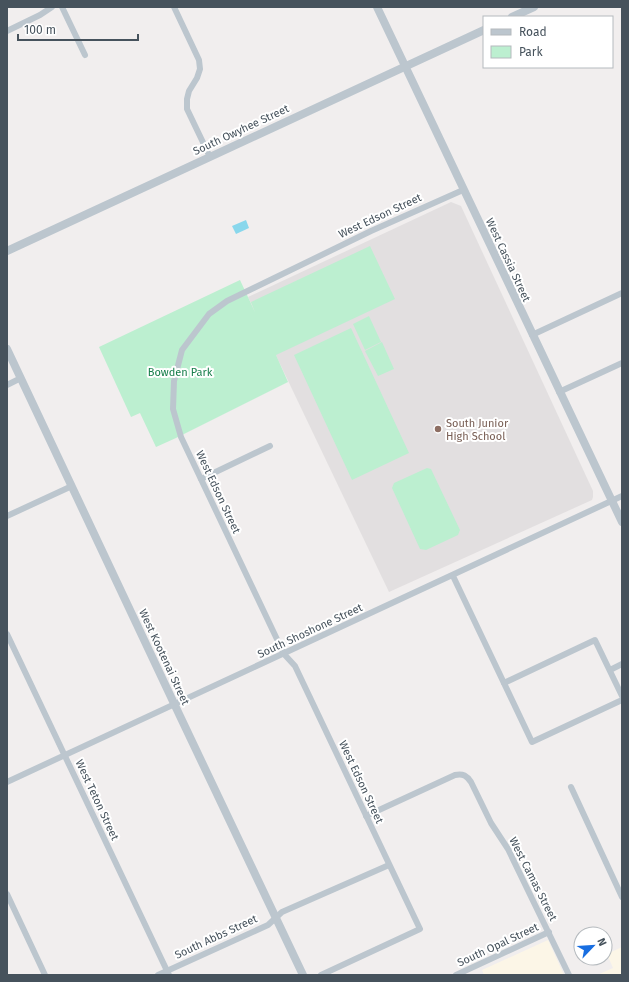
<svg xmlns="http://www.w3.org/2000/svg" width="629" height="982" viewBox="0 0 629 982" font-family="'Fira Sans',sans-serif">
<rect width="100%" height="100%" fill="#f1eeee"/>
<g fill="#fcf6e7">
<polygon points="548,940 564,975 484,975 482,970"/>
<polygon points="622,947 622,975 597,975 613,968 607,954"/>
</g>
<polygon fill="#e2dfe0" points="451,202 461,206 593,491 593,497 592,500 389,592 248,297"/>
<g fill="#bcefd0">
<polygon points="370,246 395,299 276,355 288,382 176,438 156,447 140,413 131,417 99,347 240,280 255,312 251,302"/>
<polygon points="369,316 381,342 365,350 353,324"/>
<polygon points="351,328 409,453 352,480 294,355"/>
<polygon points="382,342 394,369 378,376 365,351"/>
<polygon points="427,468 431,469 460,530 458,535 426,550 420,549 392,488 394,483"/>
</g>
<polygon fill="#89d7ec" points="246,220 249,228 236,234 232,226"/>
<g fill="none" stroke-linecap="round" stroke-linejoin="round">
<g stroke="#bcc6ce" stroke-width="6">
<polyline points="62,7 85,55"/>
<polyline points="174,7 199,60 200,69 197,78 189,91 187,99 187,109 210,157"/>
<polyline points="7,31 40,15 52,7"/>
<polyline points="532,335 622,293"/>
<polyline points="7,385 21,378"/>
<polyline points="559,392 622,363"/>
<polyline points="201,479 270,446"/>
<polyline points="7,516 72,486"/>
<polyline points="453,576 532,742 622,700"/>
<polyline points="7,634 169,975"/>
<polyline points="610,670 622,664"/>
<polyline points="504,683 595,640 622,696"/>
<polyline points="7,782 622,496"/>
<polyline points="571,787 622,897"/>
<path d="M366 816 455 775C463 773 467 776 471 782L491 823 508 849 569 975"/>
<polyline points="7,894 45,975"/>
<polyline points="158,975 268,925 282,912 389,865"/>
<polyline points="321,975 420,929 295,666 284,654 181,437 173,409 174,381 182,350 209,314 227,301 371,231 463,190"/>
<polyline points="456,975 549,932"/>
</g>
<g stroke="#bcc6ce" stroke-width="8">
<polyline points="377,7 622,522"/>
<polyline points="512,17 534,7"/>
<polyline points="7,251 484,30"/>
<polyline points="7,349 179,714 303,975"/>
</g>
</g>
<circle fill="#8d6e63" stroke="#fff" stroke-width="1.5" cx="438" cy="429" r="4"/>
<g text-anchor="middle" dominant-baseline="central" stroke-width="4" stroke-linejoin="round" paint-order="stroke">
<g font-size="11" fill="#46525c" stroke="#fff">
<text transform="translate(241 130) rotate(-25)">South Owyhee Street</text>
<text transform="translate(380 216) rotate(-25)">West Edson Street</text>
<text transform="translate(508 260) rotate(65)">West Cassia Street</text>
<text transform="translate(218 492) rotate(65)">West Edson Street</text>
<text transform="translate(310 631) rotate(-25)">South Shoshone Street</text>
<text transform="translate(164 657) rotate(65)">West Kootenai Street</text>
<text transform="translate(361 782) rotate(65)">West Edson Street</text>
<text transform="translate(97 800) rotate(65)">West Teton Street</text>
<text transform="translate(533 879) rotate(63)">West Camas Street</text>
<text transform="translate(216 937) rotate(-25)">South Abbs Street</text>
<text transform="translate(498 945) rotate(-25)">South Opal Street</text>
</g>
<g font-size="11" fill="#177e4b" stroke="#fff">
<text x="180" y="372">Bowden Park</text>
</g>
<g font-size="11" fill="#785e54" stroke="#fff" text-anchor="start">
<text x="446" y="423">South Junior<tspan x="446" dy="13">High School</tspan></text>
</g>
</g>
<rect width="629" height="982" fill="none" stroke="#46525c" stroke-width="16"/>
<rect x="483" y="16" width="130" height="52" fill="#ffffff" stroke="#b5babe"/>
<rect x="491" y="29" width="20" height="6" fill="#bcc6ce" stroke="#b5babe"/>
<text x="519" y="36" font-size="12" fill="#46525c">Road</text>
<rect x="491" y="46" width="20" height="12" fill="#bcefd0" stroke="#b5babe"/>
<text x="519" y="56" font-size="12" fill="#46525c">Park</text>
<g transform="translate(593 946) rotate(65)"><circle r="19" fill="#ffffff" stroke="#b5babe"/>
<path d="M0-3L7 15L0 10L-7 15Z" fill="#186ee1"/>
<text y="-6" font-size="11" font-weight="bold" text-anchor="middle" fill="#46525c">N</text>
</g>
<path d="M18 34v6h120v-6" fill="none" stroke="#46525c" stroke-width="2"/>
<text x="24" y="34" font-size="12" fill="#46525c" stroke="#ffffff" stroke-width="3" paint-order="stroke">100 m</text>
</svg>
